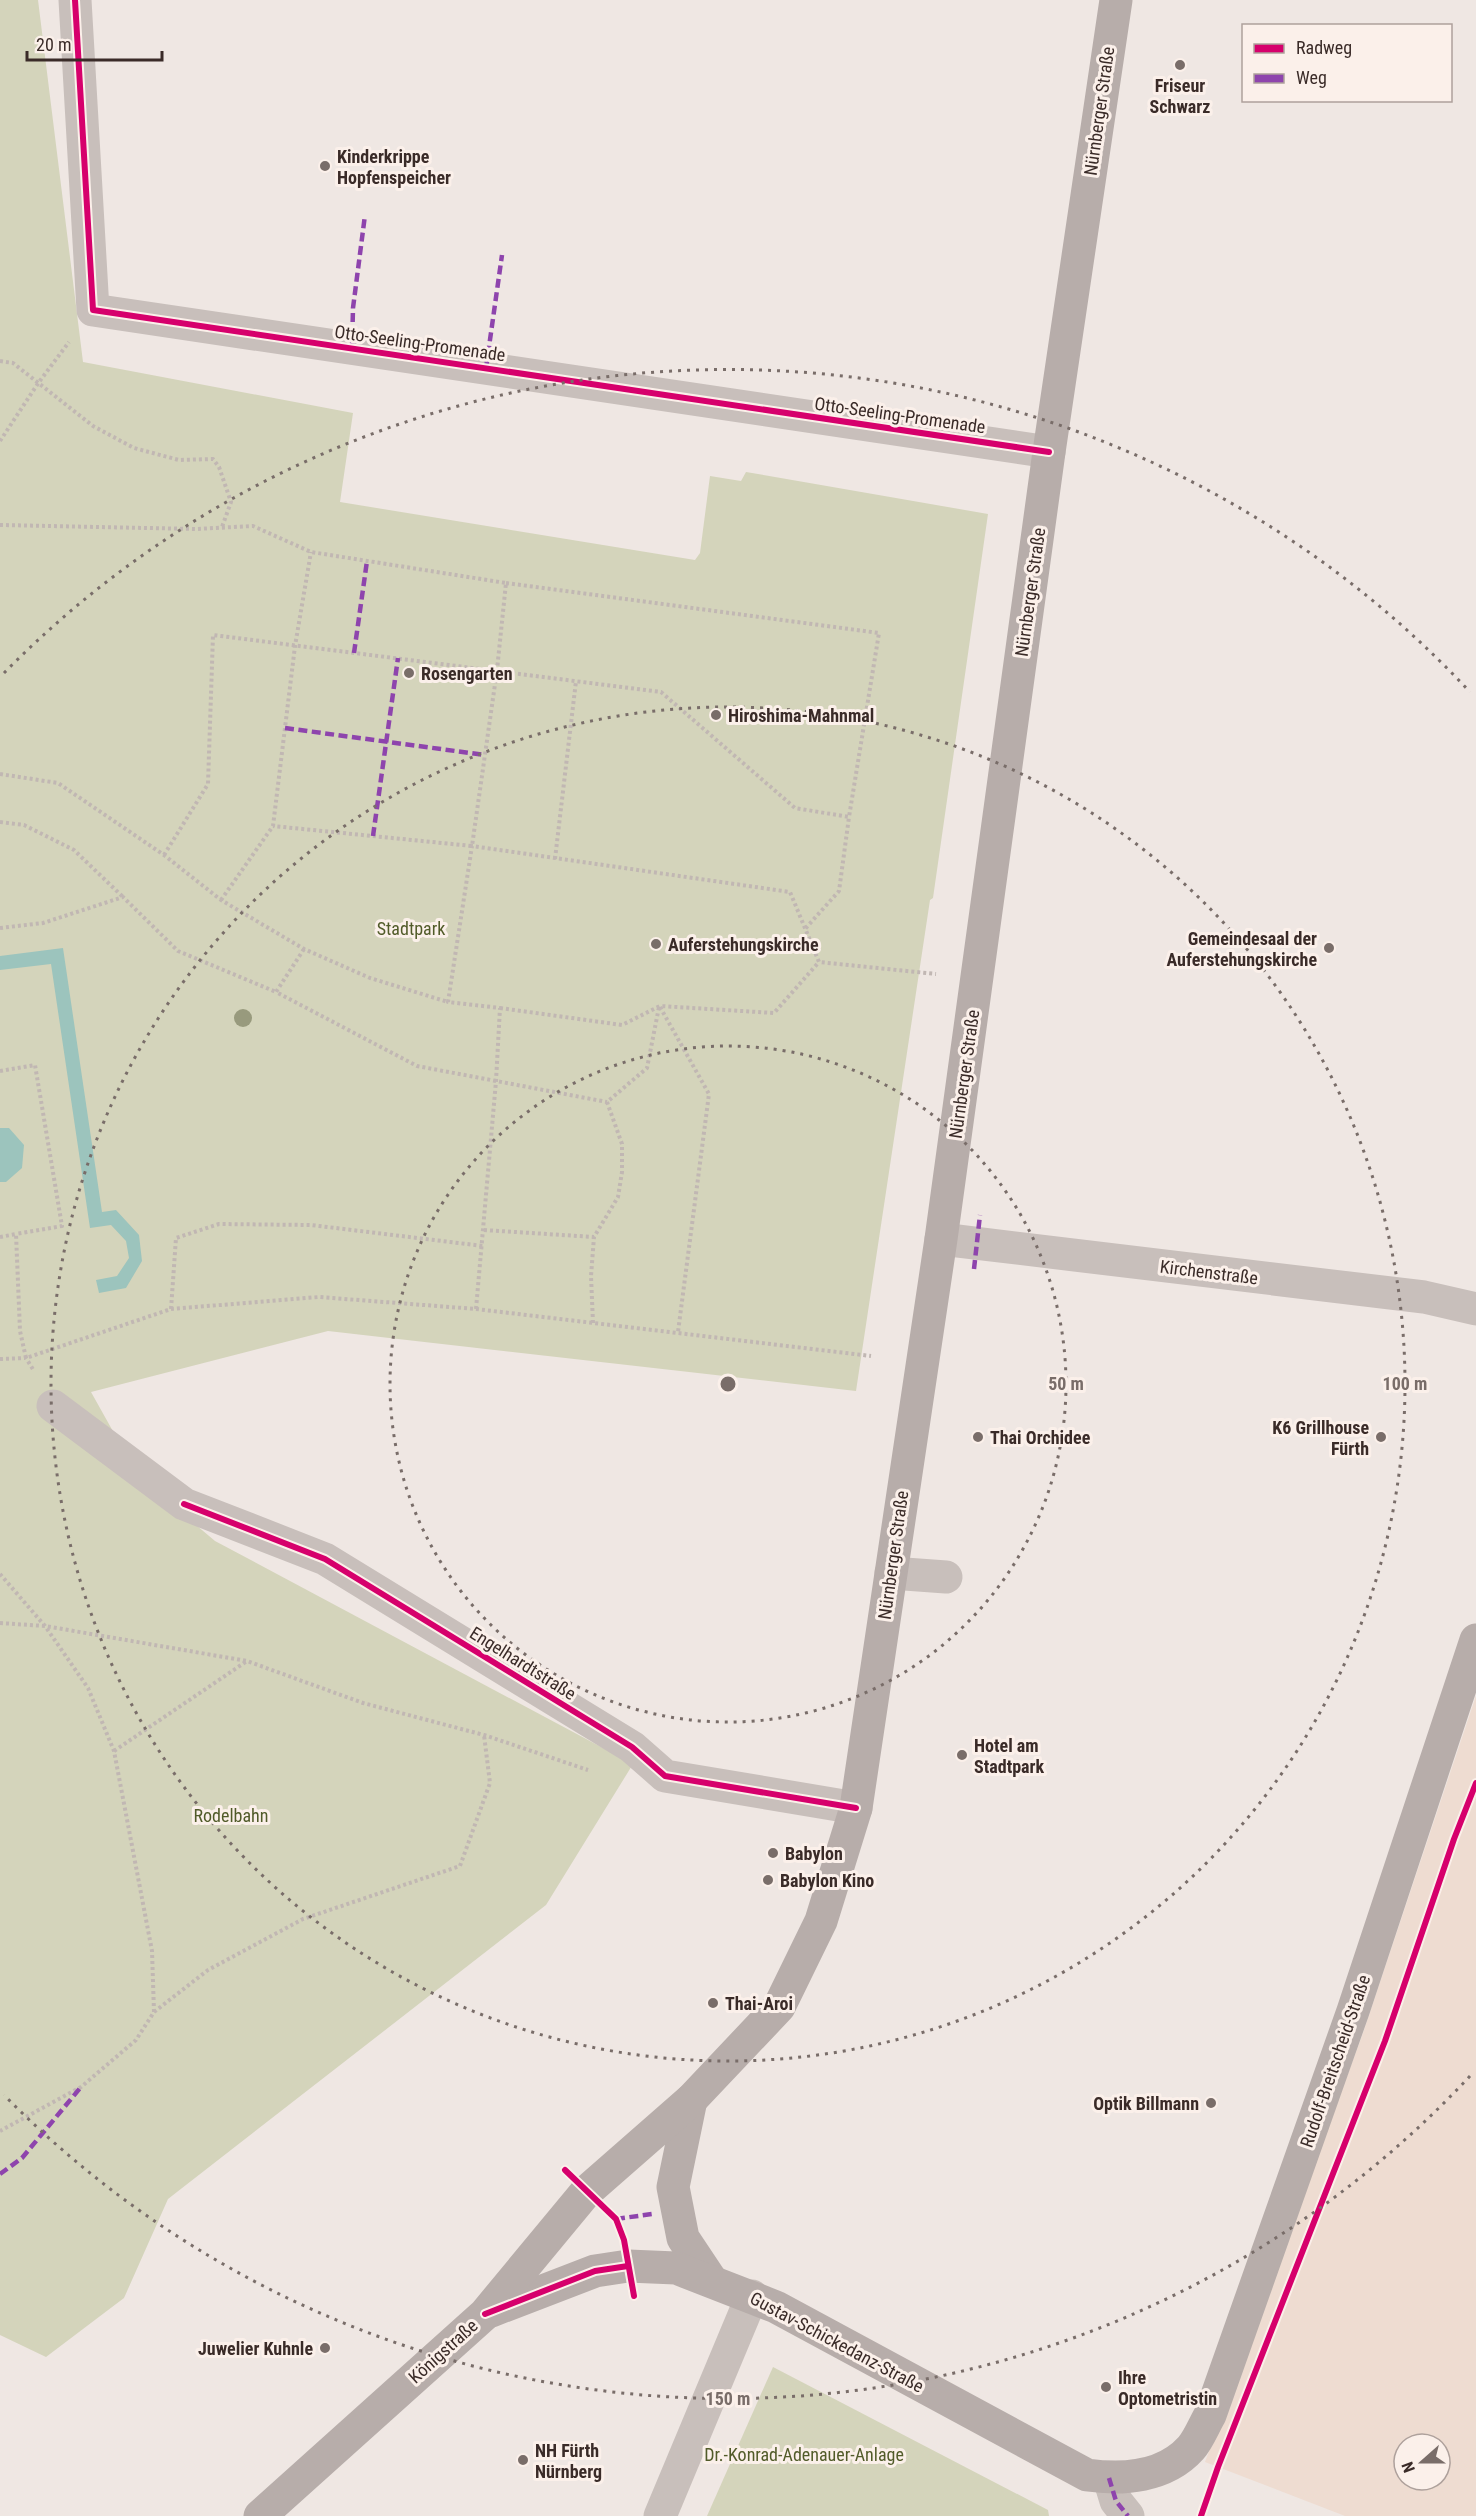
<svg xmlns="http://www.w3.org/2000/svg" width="1476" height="2516" viewBox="0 0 1476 2516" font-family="'Roboto Condensed',sans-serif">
<rect width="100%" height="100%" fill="#efe7e3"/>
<g fill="#d4d4bb">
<polygon points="0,0 38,0 83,362 353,413 340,502 695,560 700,553 710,476 741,481 746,472 988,514 933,898 930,900 856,1391 328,1331 91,1392 138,1476 215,1541 633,1764 546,1905 168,2199 124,2298 46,2357 0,2335"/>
<polygon points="773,2367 1048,2510 1049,2516 707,2516"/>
</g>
<path fill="#eedcd1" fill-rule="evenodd" d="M1476 1696V2516H1345L1205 2462 1363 2033ZM1404 2444H1440V2480H1404Z"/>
<g fill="#9cc4bd">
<polygon points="63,948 102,1212 116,1210 139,1235 142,1261 126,1288 99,1293 96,1280 117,1276 129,1258 126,1241 111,1225 90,1228 51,964 0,970 0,956"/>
<polygon points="0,1128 9,1128 24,1145 22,1168 6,1182 0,1182"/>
</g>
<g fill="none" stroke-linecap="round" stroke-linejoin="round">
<g stroke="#c1b7b3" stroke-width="4" stroke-dasharray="3 3" stroke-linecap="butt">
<polyline points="0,361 13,363 93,426 134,448 179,460 213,459 219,467 231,502 222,527"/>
<polyline points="0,441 39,382 69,342"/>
<polyline points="0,525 196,529 253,526 311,552 506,583 497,670 472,846 273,826"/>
<polyline points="506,583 879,633 849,817"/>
<polyline points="0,774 58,783 164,855 221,900 304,949 370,978 448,1002"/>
<polyline points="0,822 24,825 74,850 123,897"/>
<polyline points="164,855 208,784 213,635 661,692 795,808 849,817 839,891 805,929"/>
<polyline points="555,859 576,681"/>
<polyline points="221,900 273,826 295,646 311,552"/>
<polyline points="0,928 43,923 123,897 178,951 276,992"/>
<polyline points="304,949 276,992 417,1066 607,1102"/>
<polyline points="660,1007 709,1094 678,1332"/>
<polyline points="500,1008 622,1025 660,1006 774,1013 819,962"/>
<polyline points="0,1071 35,1065 62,1226 16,1234"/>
<polyline points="484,1230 594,1237"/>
<polyline points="0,1237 16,1234 20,1331 26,1358 171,1309 319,1297 476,1309 871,1356"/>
<polyline points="171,1309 176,1238 219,1224 311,1225 483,1246"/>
<polyline points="476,1309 496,1081 500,1008 448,1002 472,846 790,892 819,962 936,974"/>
<polyline points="593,1323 591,1276 594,1237 618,1197 622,1172 622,1144 607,1102 647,1068 659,1007"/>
<polyline points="0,1359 26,1358 34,1371"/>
<polyline points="0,1574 45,1626 88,1688 114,1751 152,1951 154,2012 136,2040 81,2087 0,2131"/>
<polyline points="0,1623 45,1626 247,1661 363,1703 484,1735 588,1770"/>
<polyline points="114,1751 247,1661"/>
<polyline points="154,2012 208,1970 303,1919 460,1866 490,1783 484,1735"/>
</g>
<g stroke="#c8bfbb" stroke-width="33">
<polyline points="75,0 93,310 1049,452"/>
<polyline points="941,1239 1424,1297 1476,1309"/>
<polyline points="53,1406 184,1504 325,1559 632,1747 665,1776 856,1808"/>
<polyline points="891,1573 946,1577"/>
<polyline points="1109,2478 1116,2501 1128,2516"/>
<polyline points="660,2516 752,2296"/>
</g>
<g stroke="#b7adaa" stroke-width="33">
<polyline points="691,2100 673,2187 683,2238 711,2280"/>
<path d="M491 2311 595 2271 628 2266 676 2268 776 2307 1087 2475C1123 2480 1165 2477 1191 2448 1199 2439 1204 2425 1210 2415L1353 2011 1476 1640"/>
<polyline points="260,2516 485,2314 586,2192 691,2100 779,2007 821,1921 856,1808 941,1239 1049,452 1116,0"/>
</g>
<g stroke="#8e44ad" stroke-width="4.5" stroke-dasharray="9 4.5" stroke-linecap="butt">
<polyline points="352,349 353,308 365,215"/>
<polyline points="486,368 502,255"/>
<polyline points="354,653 367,561"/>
<polyline points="285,728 485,755"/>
<polyline points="373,836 398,658"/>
<polyline points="974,1269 980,1215"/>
<polyline points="0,2174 22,2158 81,2087"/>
<polyline points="616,2219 652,2214"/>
<polyline points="1109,2478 1116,2501 1128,2516"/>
</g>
<g stroke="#fbf0ea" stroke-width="10">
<g id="cycleway">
<polyline points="75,0 93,310 1049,452"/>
<polyline points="184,1504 325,1559 632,1747 665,1776 856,1808"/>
<polyline points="565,2170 616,2219 624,2240 634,2296"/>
<polyline points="485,2314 595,2271 628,2266"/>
<polyline points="1201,2516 1218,2467 1385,2041 1454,1839 1476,1783"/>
</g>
</g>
<use href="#cycleway" stroke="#d6006c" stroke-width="6"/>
</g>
<circle fill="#989a7d" cx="243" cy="1018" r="9"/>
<g fill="none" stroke="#796d69" stroke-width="3" stroke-dasharray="3 6">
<circle cx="728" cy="1384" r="338"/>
<circle cx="728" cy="1384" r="677"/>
<path d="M1470 2076A1015 1015 0 0 1 4 2095M4 673A1015 1015 0 0 1 1470 692"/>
</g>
<g fill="#796d69" stroke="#fbf0ea" stroke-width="2">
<circle cx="1180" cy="65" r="6"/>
<circle cx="325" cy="166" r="6"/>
<circle cx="409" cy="673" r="6"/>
<circle cx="716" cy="715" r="6"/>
<circle cx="656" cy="944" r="6"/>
<circle cx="1329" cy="948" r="6"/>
<circle cx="978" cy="1437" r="6"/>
<circle cx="1381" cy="1437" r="6"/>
<circle cx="962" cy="1755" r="6"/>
<circle cx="773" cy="1853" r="6"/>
<circle cx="768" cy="1880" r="6"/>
<circle cx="713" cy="2003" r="6"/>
<circle cx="1211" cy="2103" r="6"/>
<circle cx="325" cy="2348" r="6"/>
<circle cx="1106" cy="2387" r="6"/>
<circle cx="523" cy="2460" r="6"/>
</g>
<g text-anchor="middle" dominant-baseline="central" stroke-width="6" stroke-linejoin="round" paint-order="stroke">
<g font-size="18" font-weight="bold" fill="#3a2b28" stroke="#fbf0ea" text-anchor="start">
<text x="1180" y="85" text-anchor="middle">Friseur<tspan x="1180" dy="21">Schwarz</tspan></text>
<text x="337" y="156">Kinderkrippe<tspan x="337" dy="21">Hopfenspeicher</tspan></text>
<text x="421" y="673">Rosengarten</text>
<text x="728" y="715">Hiroshima-Mahnmal</text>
<text x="1317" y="938" text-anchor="end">Gemeindesaal der<tspan x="1317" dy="21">Auferstehungskirche</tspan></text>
<text x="668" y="944">Auferstehungskirche</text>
<text x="1369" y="1427" text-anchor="end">K6 Grillhouse<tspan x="1369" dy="21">Fürth</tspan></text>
<text x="990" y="1437">Thai Orchidee</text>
<text x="974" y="1745">Hotel am<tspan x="974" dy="21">Stadtpark</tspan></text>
<text x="785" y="1853">Babylon</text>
<text x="780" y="1880">Babylon Kino</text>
<text x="725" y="2003">Thai-Aroi</text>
<text x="1199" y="2103" text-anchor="end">Optik Billmann</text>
<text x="313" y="2348" text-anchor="end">Juwelier Kuhnle</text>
<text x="1118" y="2377">Ihre<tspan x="1118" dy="21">Optometristin</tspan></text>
<text x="535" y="2450">NH Fürth<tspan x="535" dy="21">Nürnberg</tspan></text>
</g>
<g font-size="18" fill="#3a2b28" stroke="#fbf0ea">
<text transform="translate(1099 111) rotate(-82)">Nürnberger Straße</text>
<text transform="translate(420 343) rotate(8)">Otto-Seeling-Promenade</text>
<text transform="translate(900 415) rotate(8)">Otto-Seeling-Promenade</text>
<text transform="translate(1030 592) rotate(-82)">Nürnberger Straße</text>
<text transform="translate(964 1074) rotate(-82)">Nürnberger Straße</text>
<text transform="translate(1209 1272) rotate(7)">Kirchenstraße</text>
<text transform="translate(893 1555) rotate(-82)">Nürnberger Straße</text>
<text transform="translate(523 1663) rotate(32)">Engelhardtstraße</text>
<text transform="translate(1335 2061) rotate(-71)">Rudolf-Breitscheid-Straße</text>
<text transform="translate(837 2342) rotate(28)">Gustav-Schickedanz-Straße</text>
<text transform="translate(443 2351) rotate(-42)">Königstraße</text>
</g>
<g font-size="18" fill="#515b29" stroke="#fbf0ea">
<text x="411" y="928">Stadtpark</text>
<text x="231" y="1815">Rodelbahn</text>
<text x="804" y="2454">Dr.-Konrad-Adenauer-Anlage</text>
</g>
</g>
<circle cx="728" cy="1384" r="9" fill="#796d69" stroke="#fbf0ea" stroke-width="3"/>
<g font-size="18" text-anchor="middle" font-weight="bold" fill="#796d69" stroke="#fbf0ea" stroke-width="6" stroke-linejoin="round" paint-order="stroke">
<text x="1066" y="1390">50 m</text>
<text x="1405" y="1390">100 m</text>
<text x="728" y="2405">150 m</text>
</g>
<rect x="1242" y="24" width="210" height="78" fill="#fbf0ea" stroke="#aea19c" stroke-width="1.5"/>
<rect x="1254" y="44" width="30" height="9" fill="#d6006c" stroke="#aea19c" stroke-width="1.5"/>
<text x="1296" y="54" font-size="18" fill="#3a2b28">Radweg</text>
<rect x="1254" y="74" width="30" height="9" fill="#8e44ad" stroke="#aea19c" stroke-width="1.5"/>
<text x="1296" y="84" font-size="18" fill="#3a2b28">Weg</text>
<g transform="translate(1422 2462) rotate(249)"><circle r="28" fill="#fbf0ea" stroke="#aea19c" stroke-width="1.5"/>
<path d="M0-4.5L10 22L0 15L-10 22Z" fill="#796d69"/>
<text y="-9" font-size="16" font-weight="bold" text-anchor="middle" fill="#3a2b28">N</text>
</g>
<path d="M27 51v9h135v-9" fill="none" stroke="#3a2b28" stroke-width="3"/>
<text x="36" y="51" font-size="18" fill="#3a2b28" stroke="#fbf0ea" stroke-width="4.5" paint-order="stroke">20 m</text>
</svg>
